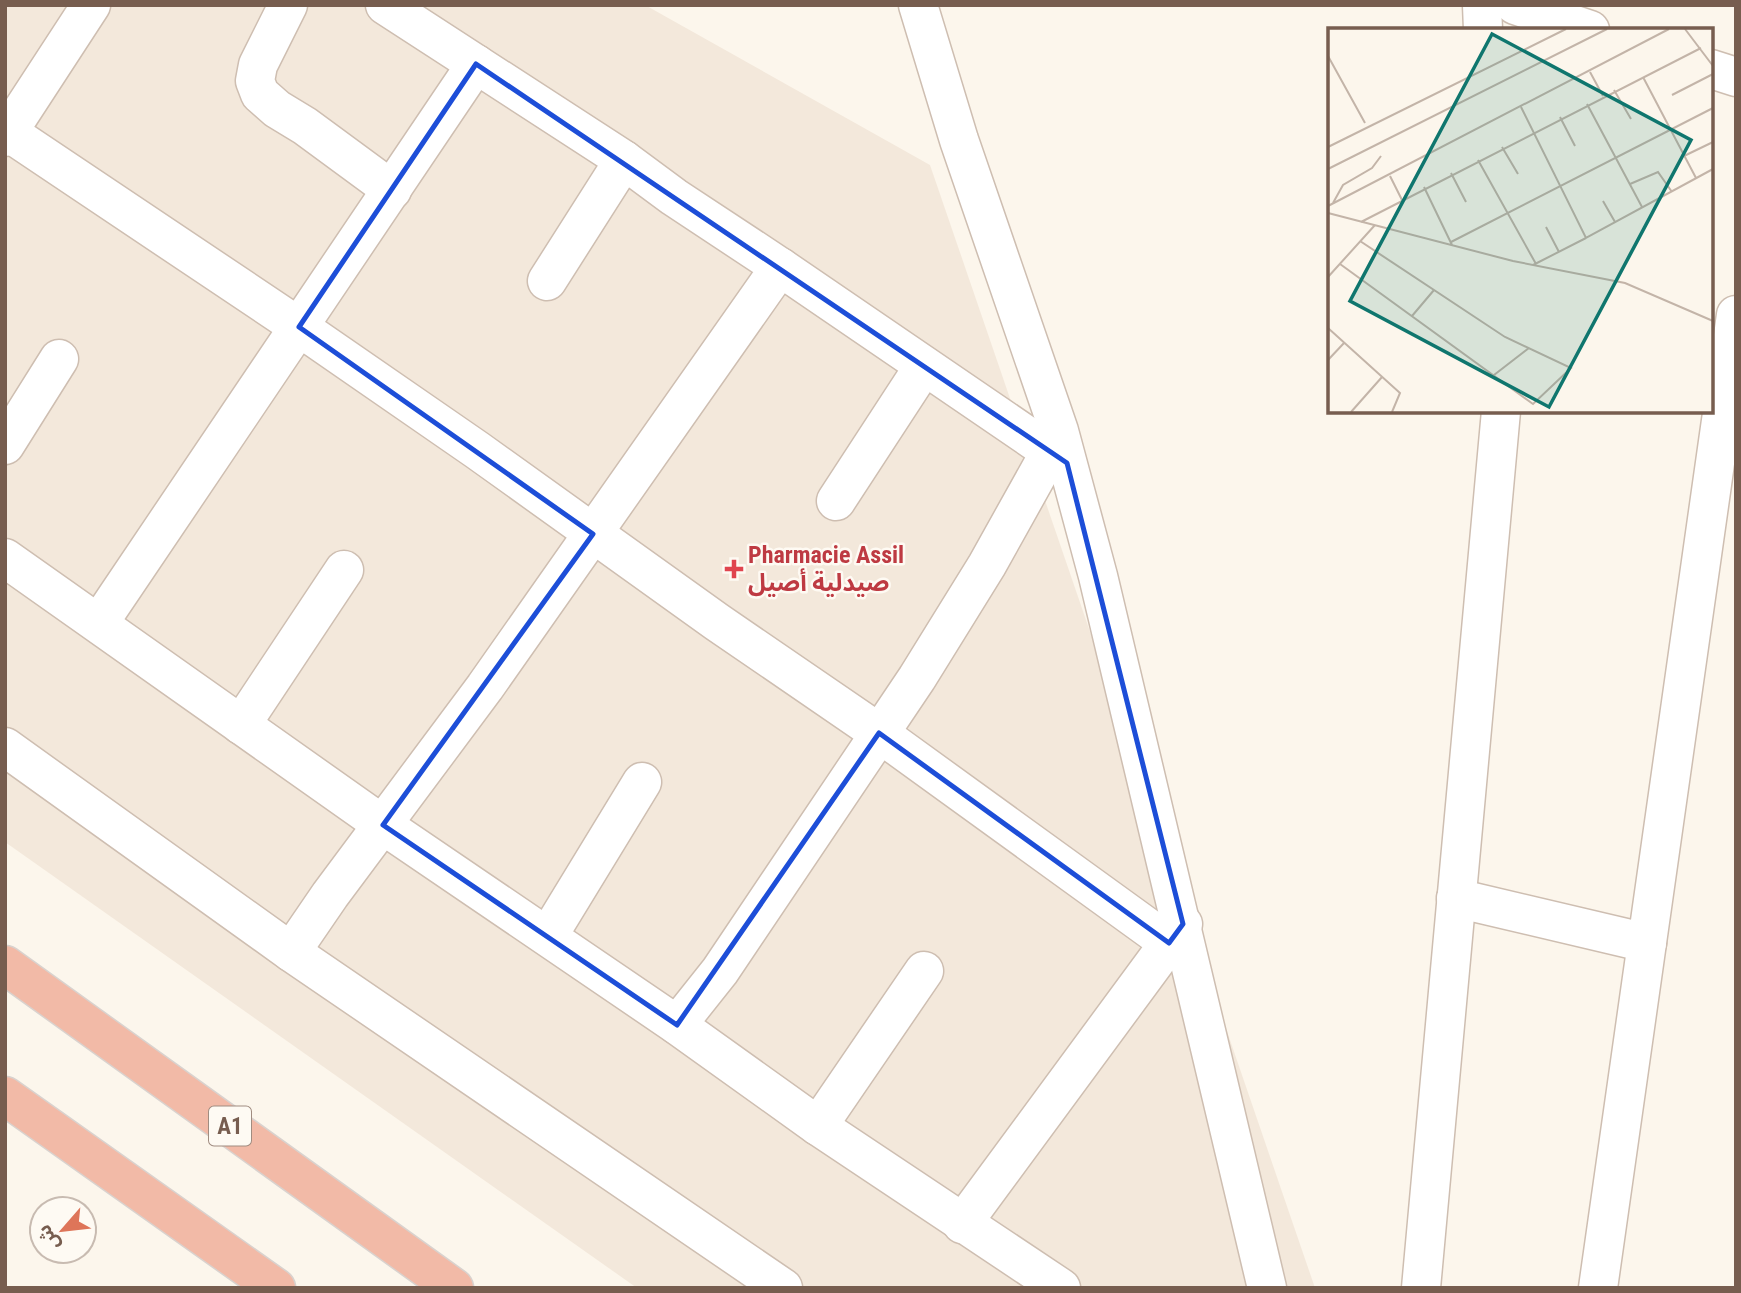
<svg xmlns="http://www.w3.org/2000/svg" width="1741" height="1293" viewBox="0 0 1741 1293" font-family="'Roboto Condensed','Noto Sans Arabic',sans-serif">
<rect width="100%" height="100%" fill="#fcf6ec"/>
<polygon fill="#f3e8db" points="5,5 645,5 930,165 1315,1288 637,1288 5,842"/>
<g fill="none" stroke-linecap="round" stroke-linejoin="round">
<g stroke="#cebeb1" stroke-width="41">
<g id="minor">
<polyline points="288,5 258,65 255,81 260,94 277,109 305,126 392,190"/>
<polyline points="918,5 959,140 1059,431 1098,576 1267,1288"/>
<polyline points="1482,5 1483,30"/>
<polyline points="1515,5 1590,30"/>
<polyline points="1711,69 1736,77"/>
<polyline points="5,130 299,327 477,450 717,622 879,733 1169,943"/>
<polyline points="5,137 91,5"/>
<polyline points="780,267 1067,463"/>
<polyline points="547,281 624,160"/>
<polyline points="5,445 59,359"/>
<polyline points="836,501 924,366"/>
<polyline points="5,558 383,825 677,1025 818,1126 1061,1288"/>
<polyline points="99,623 476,64"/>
<polyline points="241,725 344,570"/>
<polyline points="5,747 291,952 783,1288"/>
<polyline points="1456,898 1647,943"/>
<polyline points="548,936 642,782"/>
<polyline points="291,952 330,895 485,687 780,267 674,197 624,160 385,5"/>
<polyline points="677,1025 720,971 917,678 987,565 1050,452"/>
<polyline points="818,1126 924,971"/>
<polyline points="962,1224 1183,924"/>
<polyline points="1421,1288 1501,411"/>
<polyline points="1598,1288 1736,315"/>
</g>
</g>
<g stroke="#d9d2ce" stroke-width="41">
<g id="highway">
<polyline points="5,965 454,1288"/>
<polyline points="5,1096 276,1288"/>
</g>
</g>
<use href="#minor" stroke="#fff" stroke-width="38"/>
<use href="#highway" stroke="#f2baa7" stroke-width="38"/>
</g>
<path fill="none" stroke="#1d4ed8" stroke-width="5" stroke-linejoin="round" d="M476 64 1067 463 1183 924 1169 943 879 733 677 1025 383 825 593 534 299 327Z"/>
<path fill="#e0444e" stroke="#fefaf3" stroke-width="2.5" d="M730.5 558.5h7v7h7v7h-7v7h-7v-7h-7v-7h7z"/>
<g text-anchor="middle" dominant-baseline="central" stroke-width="5" stroke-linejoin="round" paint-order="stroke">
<rect fill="#fefaf3" stroke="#a08c80" stroke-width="2" x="209" y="1106.5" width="42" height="39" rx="5"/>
<g font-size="23" font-weight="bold" fill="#775d4f">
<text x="230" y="1126">A1</text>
</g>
<g font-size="24" font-weight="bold" fill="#be3a42" stroke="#fefaf3" text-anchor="start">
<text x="748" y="555">Pharmacie Assil<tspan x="748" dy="28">صيدلية أصيل</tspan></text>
</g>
</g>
<g transform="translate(1328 28)">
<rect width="385" height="385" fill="#fcf6ec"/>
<path fill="none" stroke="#c3b4a8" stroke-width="2" d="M357 1 385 38M0 28 37 95M262 44 275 68M315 49 368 150M286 62 303 91M344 67 385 46M259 76 314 179M193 79 258 210 385 141M232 89 247 118M0 119 238 1M174 119 190 146M356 128 385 114M150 132 208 236M0 141 279 1M123 145 138 174M62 148 74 172M302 156 330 144 344 164M96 159 124 217M275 173 287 194M5 175 15 157 44 140 53 128M0 178 341 1M0 185 185 233 297 255 385 293M33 194 373 20M218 199 231 224M123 214 385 80M12 236 205 376 243 340 177 309 32 213M205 237 258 210M0 249 47 197M84 288 106 262M0 300 72 365 64 384M0 332 16 315M166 347 201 320M23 384 54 349"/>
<path fill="#0f766e" fill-opacity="0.15" stroke="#0f766e" stroke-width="3.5" d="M164 6 363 112 221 379 22 273Z"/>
<rect width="385" height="385" fill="none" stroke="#775d4f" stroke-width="3.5"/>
</g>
<rect width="1741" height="1293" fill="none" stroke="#775d4f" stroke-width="14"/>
<g transform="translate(63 1230) rotate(242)"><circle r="33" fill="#fefaf3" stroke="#c8bbb1" stroke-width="2"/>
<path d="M0-5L12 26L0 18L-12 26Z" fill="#de7559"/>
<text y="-10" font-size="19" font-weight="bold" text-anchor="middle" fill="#775d4f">ش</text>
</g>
</svg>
